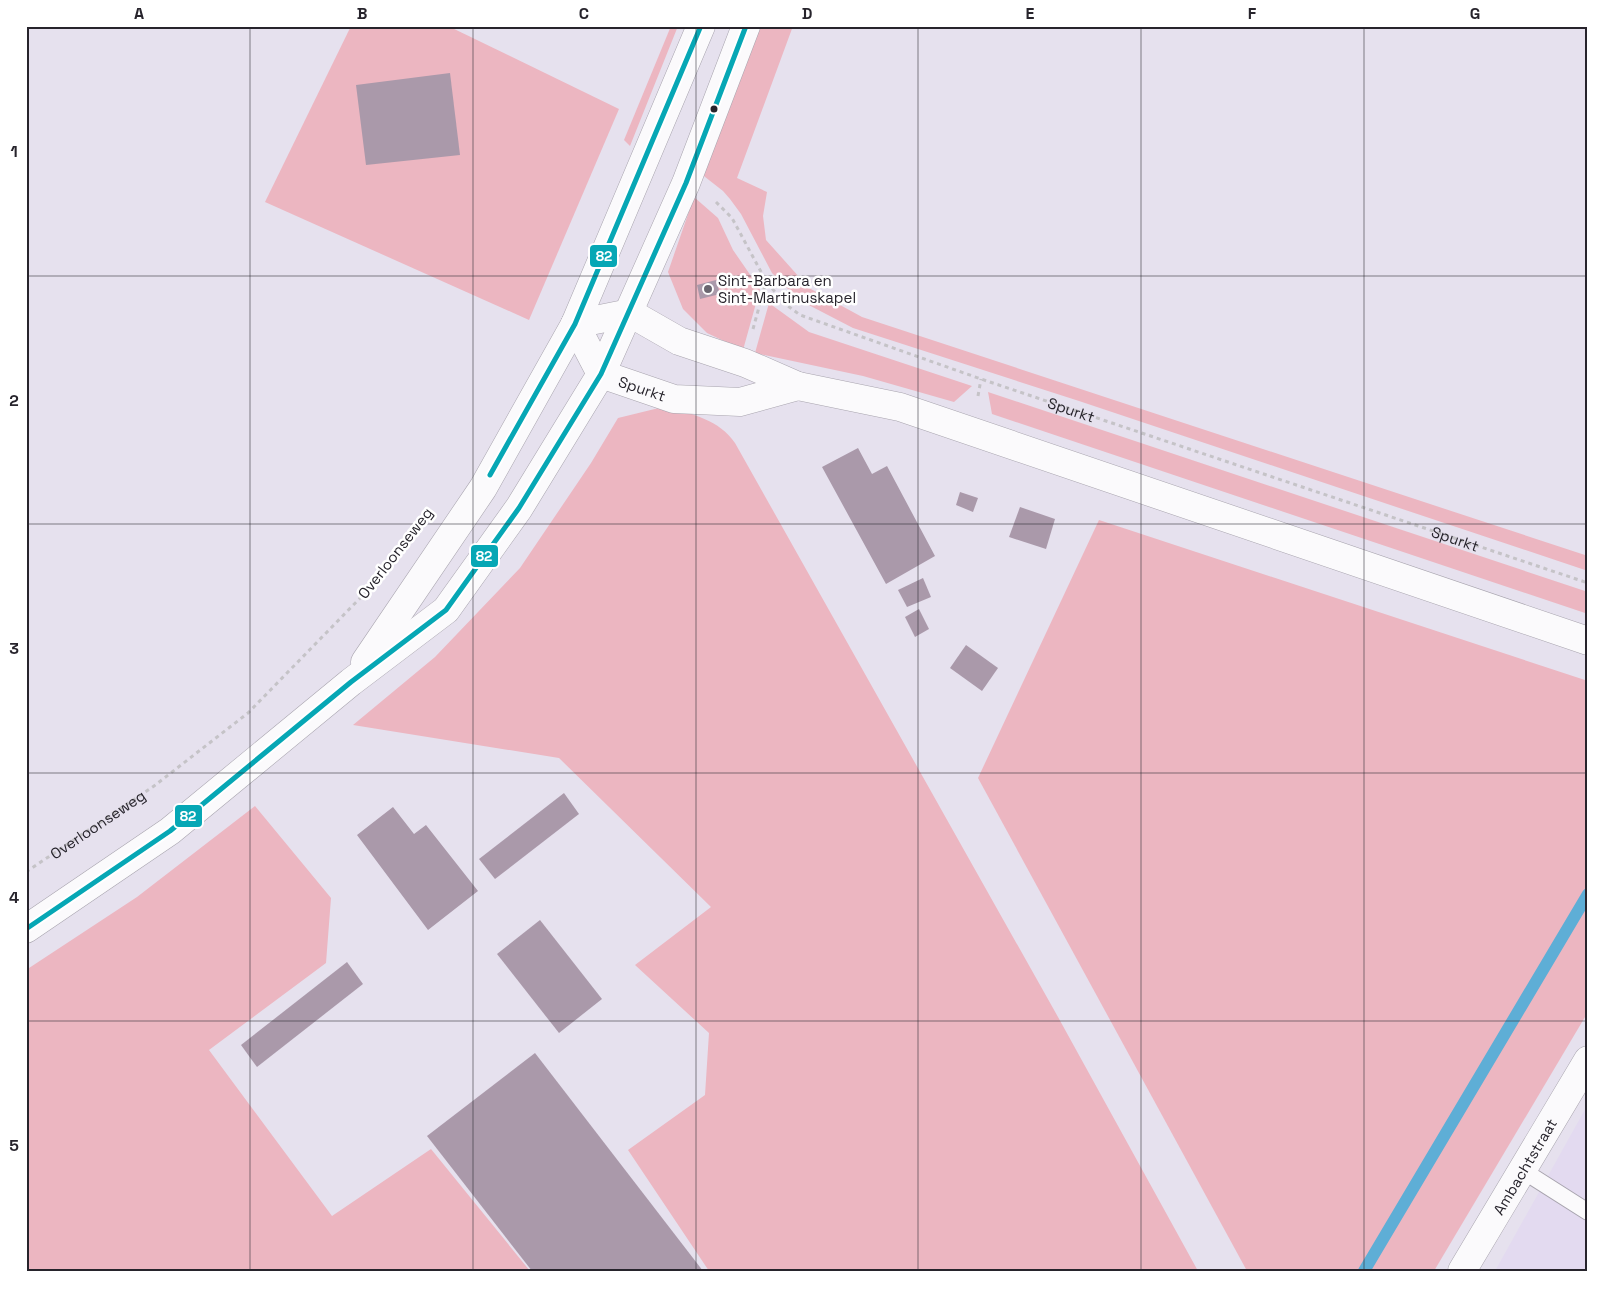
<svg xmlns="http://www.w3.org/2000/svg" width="1614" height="1297" viewBox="0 0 1614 1297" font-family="'Space Grotesk',sans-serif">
<rect width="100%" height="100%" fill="#e6e1ee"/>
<polygon fill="#e3daf0" points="1588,1104 1588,1271 1495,1271"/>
<g fill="#ecb6c1">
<polygon points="351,26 448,26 619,109 529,320 265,202"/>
<polygon points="671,26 678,26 630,146 624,140"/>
<polygon points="758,26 793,26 737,178 767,192 763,216 766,240 809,288 862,317 1588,556 1588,571 1079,401 853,328 799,300 772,273 741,214 730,199 723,191 700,173"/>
<polygon points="694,197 718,218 733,250 760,289 743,350 707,333 683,309 668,272"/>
<polygon points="769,303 809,332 972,386 954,402 863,376 755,353"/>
<polygon points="988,392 1588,592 1588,614 992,414"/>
<path d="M667 406C691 414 720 420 735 443L1058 1017 1198 1271H709L628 1150 705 1095 709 1033 635 965 711 907 559 758 353 725 435 657 520 568 591 463 618 418Z"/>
<polygon points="1099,520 1588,681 1588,1012 1434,1271 1247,1271 978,778"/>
<polygon points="255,806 331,898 326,963 209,1050 332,1216 431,1149 530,1271 26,1271 26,970 137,897"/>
</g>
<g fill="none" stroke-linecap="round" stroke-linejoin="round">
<polyline stroke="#5eaed6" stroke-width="12" points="1364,1271 1588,894"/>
</g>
<g fill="#a9a">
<polygon points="450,73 460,155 366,165 356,85"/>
<polygon points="716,280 720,294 700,299 697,285"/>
<polygon points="858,448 872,474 887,466 935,556 886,584 822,467"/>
<polygon points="960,492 978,498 973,512 956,505"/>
<polygon points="1020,507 1055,519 1046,549 1009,537"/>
<polygon points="923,578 931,597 907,607 898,590"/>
<polygon points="919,609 929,629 915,637 905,617"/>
<polygon points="966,645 998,668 982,691 950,668"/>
<polygon points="564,793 579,814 495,879 479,859"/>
<polygon points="393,807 414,834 426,825 478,891 428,930 357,835"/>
<polygon points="540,920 602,999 559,1033 497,954"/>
<polygon points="347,962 363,984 257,1067 241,1045"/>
<polygon points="535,1053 703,1271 532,1271 427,1136"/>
</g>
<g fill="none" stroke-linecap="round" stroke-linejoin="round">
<g stroke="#a8a4ae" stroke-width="18">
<polyline id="lane" points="1522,1170 1588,1212"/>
</g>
<g stroke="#a8a4ae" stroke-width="29">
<g id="street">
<path id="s3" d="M1462 1271 1588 1060"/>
</g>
</g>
<g stroke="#a8a4ae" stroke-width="29">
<g id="secondary">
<polyline points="575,324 630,313 679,341 745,363 798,386 900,407 1588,641"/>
<path id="s4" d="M575 324 601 374 674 399 740 402 798 386"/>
<polyline points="365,662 483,488 575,324 701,26"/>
<polyline points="26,929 170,831 351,682 446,610 519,508 601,374 686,183 746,26"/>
</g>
</g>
<g stroke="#c5c3c7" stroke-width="3" stroke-dasharray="4 4" stroke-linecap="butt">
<path id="s1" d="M716 202 732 218 766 281 784 303 800 315 981 379 1588 583"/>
<polyline points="753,329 766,282"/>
<polyline points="978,396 981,379"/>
<path id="s2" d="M26 872 154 786 248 713 366 592"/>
</g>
<use href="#lane" stroke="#fbfafc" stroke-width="16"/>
<use href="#street" stroke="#fbfafc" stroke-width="28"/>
<use href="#secondary" stroke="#fbfafc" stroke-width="28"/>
<g stroke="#fff" stroke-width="9">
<g id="bus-1">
<polyline points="490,475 575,324 700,28"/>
<polyline points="26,929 170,831 351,682 446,610 519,508 601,374 686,183 746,26"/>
</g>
</g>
<use href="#bus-1" stroke="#06a7b5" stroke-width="5"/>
</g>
<path fill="none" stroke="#27242c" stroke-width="1" stroke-opacity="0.55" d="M250 26V1271M473 26V1271M696 26V1271M918 26V1271M1141 26V1271M1364 26V1271M26 276H1588M26 524H1588M26 773H1588M26 1021H1588"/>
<circle fill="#27242c" stroke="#fff" stroke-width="2" cx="714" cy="109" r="4.5"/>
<circle fill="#6a6670" stroke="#fff" stroke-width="2" cx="708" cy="289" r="5"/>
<g text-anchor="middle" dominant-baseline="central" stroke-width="5" stroke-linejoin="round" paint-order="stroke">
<g font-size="15" fill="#27242c" stroke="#fff" text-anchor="start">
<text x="718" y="280">Sint-Barbara en<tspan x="718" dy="17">Sint-Martinuskapel</tspan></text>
</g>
<g font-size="15" fill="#27242c" stroke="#fff">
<text stroke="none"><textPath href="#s4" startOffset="100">Spurkt</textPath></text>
<text stroke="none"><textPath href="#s1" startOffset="430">Spurkt</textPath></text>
<text stroke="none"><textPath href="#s1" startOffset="835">Spurkt</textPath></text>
<text transform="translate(395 553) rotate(-52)">Overloonseweg</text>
<text stroke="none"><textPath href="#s2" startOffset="86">Overloonseweg</textPath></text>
<text stroke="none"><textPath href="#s3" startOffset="122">Ambachtstraat</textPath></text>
</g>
</g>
<g stroke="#fff" stroke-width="2">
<rect x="589" y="244" width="29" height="24" rx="5" fill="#06a7b5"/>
<rect x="470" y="544" width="29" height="24" rx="5" fill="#06a7b5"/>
<rect x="174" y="804" width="29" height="24" rx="5" fill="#06a7b5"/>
</g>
<g font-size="14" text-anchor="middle" font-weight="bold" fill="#fff">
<text x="604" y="261">82</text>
<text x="484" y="561">82</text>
<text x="188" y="821">82</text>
</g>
<rect width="1614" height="1297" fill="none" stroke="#ffffff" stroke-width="55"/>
<rect x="28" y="28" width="1558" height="1242" fill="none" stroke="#27242c" stroke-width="2"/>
<g font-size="16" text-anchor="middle" font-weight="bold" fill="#27242c">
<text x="139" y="19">A</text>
<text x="362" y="19">B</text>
<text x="584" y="19">C</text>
<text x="807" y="19">D</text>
<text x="1030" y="19">E</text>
<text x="1252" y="19">F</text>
<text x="1475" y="19">G</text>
<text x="14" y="157">1</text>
<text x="14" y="406">2</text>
<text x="14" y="654">3</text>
<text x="14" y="903">4</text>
<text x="14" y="1151">5</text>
</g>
</svg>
